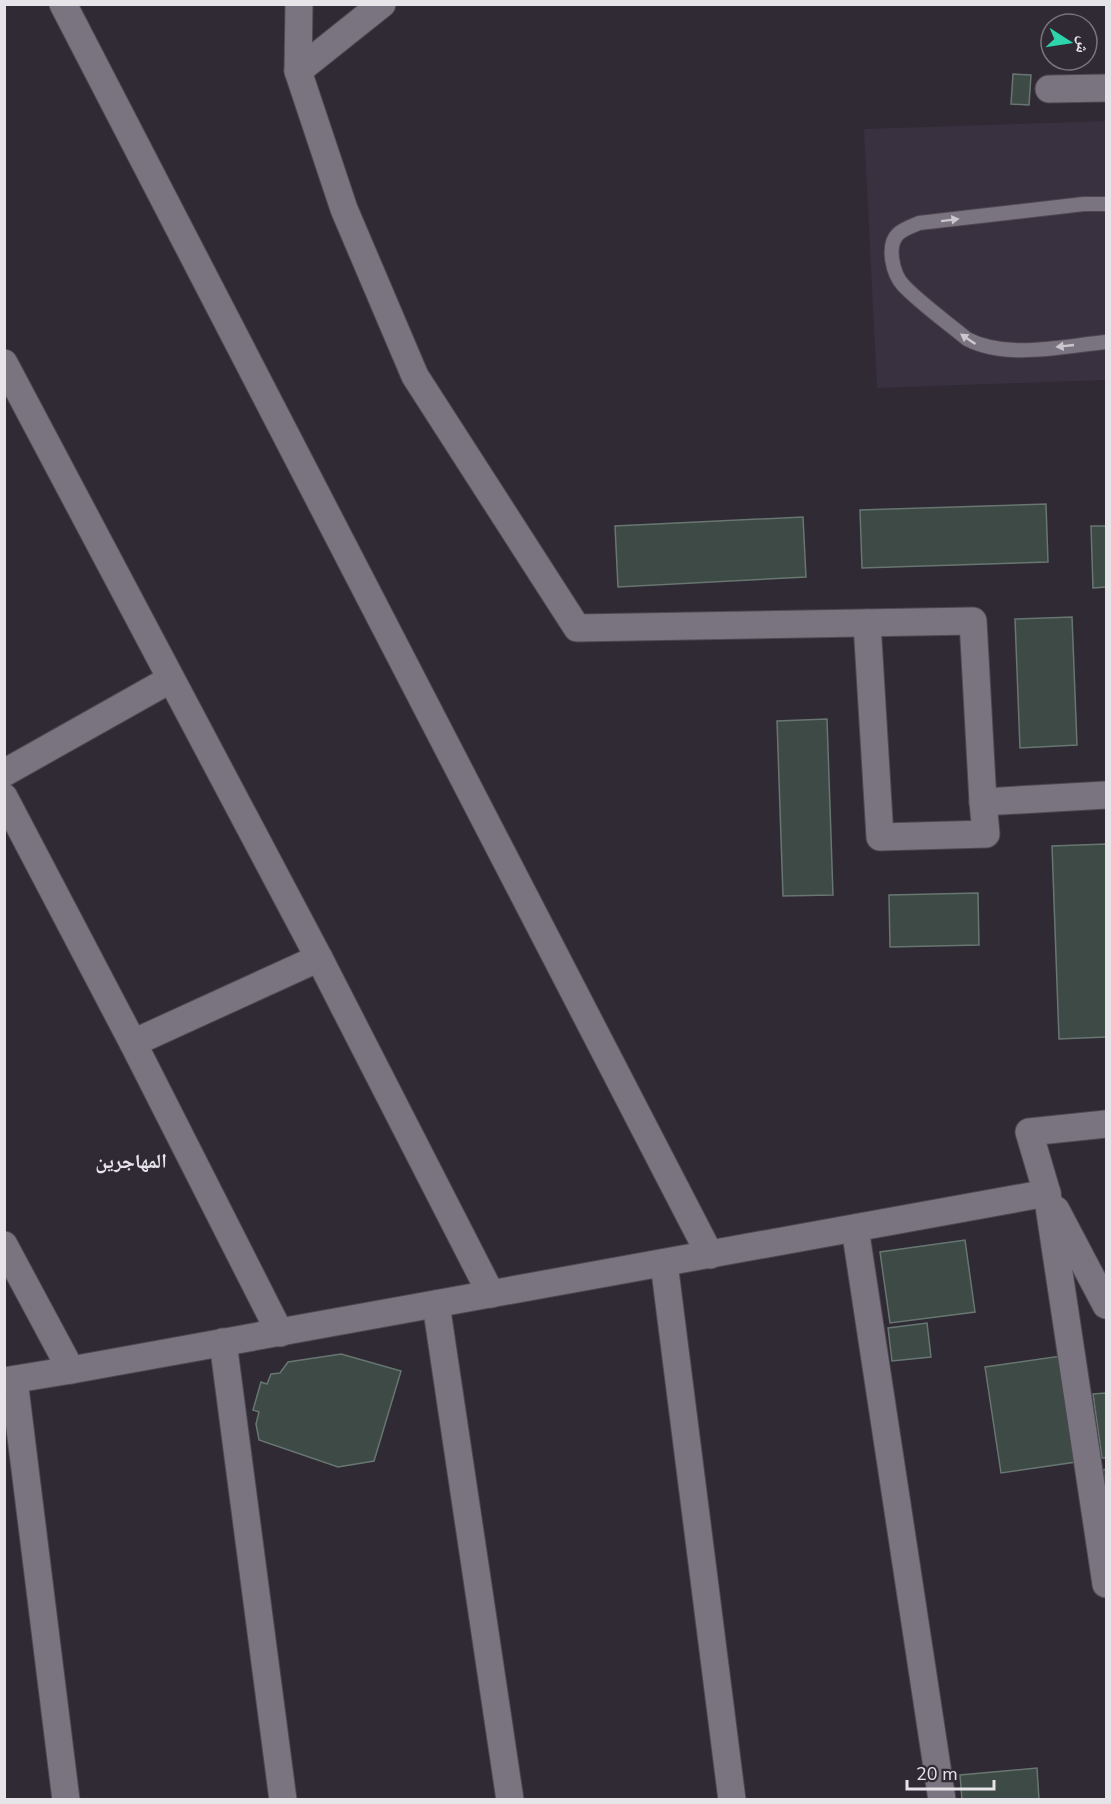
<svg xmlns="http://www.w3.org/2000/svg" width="1111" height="1804" viewBox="0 0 1111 1804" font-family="'Nunito Sans','Noto Naskh Arabic',sans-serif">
<rect width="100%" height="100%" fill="#2f2a34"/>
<polygon fill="#393140" points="1106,121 1106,380 877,388 864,129"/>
<g fill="#3d4a45" stroke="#687671" stroke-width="1.5">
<polygon points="1013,74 1031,75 1029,105 1011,104"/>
<polygon points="1046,504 1048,562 862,568 860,510"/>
<polygon points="803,517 806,577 618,587 615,526"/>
<polygon points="1091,526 1106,526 1106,587 1093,588"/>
<polygon points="1072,617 1077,745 1020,748 1015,619"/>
<polygon points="827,719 833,895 783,896 777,721"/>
<polygon points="1106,844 1106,1037 1059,1039 1052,846"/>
<polygon points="978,893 979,945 890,947 889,895"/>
<polygon points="965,1240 975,1312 890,1323 880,1252"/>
<polygon points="927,1323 931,1357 892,1361 888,1328"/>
<polygon points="341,1354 401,1371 374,1461 338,1467 259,1440 256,1424 259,1412 253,1410 261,1382 267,1384 271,1374 280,1373 288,1362"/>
<polygon points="1061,1356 1076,1462 1001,1473 985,1367"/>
<polygon points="1106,1393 1106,1458 1102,1458 1093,1394"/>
<polygon points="1106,1469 1106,1501 1103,1470"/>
<polygon points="1037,1768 1039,1800 962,1800 960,1775"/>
</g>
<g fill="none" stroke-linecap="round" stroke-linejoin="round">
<g stroke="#4d4851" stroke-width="16">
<path id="lane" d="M1106 204H1084L919 223C912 226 903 229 898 234 886 246 893 274 903 285 921 304 948 323 967 339 1007 360 1064 346 1106 342"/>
</g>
<g stroke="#4d4851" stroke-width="29">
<g id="street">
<polyline points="63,4 710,1255"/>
<polyline points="299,4 298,71 344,209 415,376 577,628 973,621 983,802 1106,795"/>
<polyline points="298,71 382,4"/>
<polyline points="1049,89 1106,88"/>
<polyline points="4,363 319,958 491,1294"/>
<polyline points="867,623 880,837 986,834 983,802"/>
<polyline points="4,773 171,679"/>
<polyline points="4,797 133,1043 280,1333"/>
<polyline points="133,1043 319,958"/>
<polyline points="1106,1124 1029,1132 1047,1193 1106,1584"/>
<polyline points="1056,1210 1106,1305"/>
<polyline points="855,1228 942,1800"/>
<polyline points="4,1245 71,1370"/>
<polyline points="664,1263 732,1800"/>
<polyline points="436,1304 510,1800"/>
<polyline points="223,1342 283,1800"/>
<polyline points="14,1380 66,1800"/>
<polyline points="4,1381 71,1370 1047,1193"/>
</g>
</g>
<use href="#lane" stroke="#7a7480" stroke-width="14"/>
<use href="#street" stroke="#7a7480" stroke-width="27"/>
</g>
<defs><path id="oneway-solid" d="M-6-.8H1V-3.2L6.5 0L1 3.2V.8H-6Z" transform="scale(1.5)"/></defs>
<g fill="#cbc7cf">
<use href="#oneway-solid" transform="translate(950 220) rotate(-7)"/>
<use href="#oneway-solid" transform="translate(968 339) rotate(-146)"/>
<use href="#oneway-solid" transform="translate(1065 346) rotate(174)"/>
</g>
<g text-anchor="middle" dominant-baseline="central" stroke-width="6" stroke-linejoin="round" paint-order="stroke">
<g font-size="20" font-weight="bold" fill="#e6e3e9" stroke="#2f2a34">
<text x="131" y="1161">المهاجرين</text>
</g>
</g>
<rect width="1111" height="1804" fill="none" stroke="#e6e3e9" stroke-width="12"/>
<g transform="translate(1069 42) rotate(102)"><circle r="28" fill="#2f2a34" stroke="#78747c" stroke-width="1.5"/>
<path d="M0-4.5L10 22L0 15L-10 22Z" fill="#2ed4ab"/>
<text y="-9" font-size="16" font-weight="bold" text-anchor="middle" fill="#e6e3e9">ش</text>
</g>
<path d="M907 1780v9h87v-9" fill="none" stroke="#e6e3e9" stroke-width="3"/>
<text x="916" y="1780" font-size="18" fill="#e6e3e9" stroke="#2f2a34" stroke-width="4.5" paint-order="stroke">20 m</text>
</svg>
